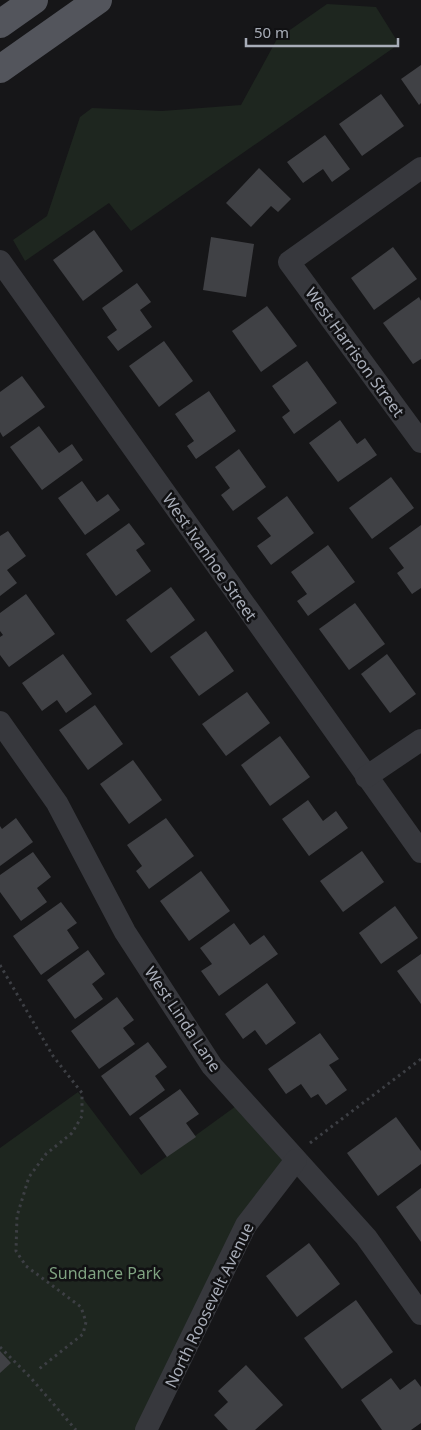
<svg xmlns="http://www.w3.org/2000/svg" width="421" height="1430" viewBox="0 0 421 1430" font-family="'Noto Sans',sans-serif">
<rect width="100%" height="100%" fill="#161618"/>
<g fill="#1e261f">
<polygon points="327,4 376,7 399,44 131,231 109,203 25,261 13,240 47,216 80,117 92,108 162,111 241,105 277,39"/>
<polygon points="78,1092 141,1175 243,1101 296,1160 246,1225 146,1430 0,1430 0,1148"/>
</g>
<g fill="#404145">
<polygon points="421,65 421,103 419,105 401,79"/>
<polygon points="381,94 404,126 362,156 339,124"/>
<polygon points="325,135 350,169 332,182 323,169 303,183 287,162"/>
<polygon points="259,168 291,199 278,212 271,206 251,227 226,203"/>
<polygon points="94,230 123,271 83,301 53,260"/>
<polygon points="211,237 254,244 246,297 203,290"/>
<polygon points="393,247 417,279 374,310 351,278"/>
<polygon points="137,283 151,302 140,310 152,327 118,351 107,337 117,330 102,308"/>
<polygon points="419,297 421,301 421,359 413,364 383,323"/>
<polygon points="267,306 297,346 261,372 232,331"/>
<polygon points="164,341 193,381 159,407 129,366"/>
<polygon points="307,361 337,403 294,434 282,417 290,411 272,386"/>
<polygon points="22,376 45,407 3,437 0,432 0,392"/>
<polygon points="209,391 236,431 196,459 187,446 194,441 175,414"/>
<polygon points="340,420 357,444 365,438 377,455 338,482 309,443"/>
<polygon points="39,426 59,453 72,444 83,460 42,490 10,447"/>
<polygon points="239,449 266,487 233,511 221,495 230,488 215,467"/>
<polygon points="391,477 414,508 372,539 349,508"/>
<polygon points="82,481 97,502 108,494 120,510 85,535 58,498"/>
<polygon points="287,496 314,533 271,565 257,546 271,536 257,518"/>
<polygon points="129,523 145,544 136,550 151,571 116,596 86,554"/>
<polygon points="421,525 421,588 412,594 397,573 404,568 389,548"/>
<polygon points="8,531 26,556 7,570 17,583 0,596 0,536"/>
<polygon points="328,545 355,582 308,616 297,601 307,594 291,572"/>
<polygon points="171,587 195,620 151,653 126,620"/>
<polygon points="26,594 55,634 9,667 0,655 0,637 3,635 0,631 0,613"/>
<polygon points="355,603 385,644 349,670 319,629"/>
<polygon points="206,631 234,671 199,696 170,657"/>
<polygon points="63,654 92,694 66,713 57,700 42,711 22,683"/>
<polygon points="387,654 416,694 390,713 361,674"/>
<polygon points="247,692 270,723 226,756 202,724"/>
<polygon points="95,705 123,744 88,770 59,730"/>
<polygon points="280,736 310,777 270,806 241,765"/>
<polygon points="133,760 162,800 129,824 100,784"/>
<polygon points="308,800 323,821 336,811 348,828 309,856 282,819"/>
<polygon points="16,818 33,842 0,866 0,826 2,829"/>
<polygon points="166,818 194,856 149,889 136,871 142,866 127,845"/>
<polygon points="362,851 384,882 343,912 320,881"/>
<polygon points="33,852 51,877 37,888 47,902 21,921 0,892 0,875"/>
<polygon points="201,871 230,911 189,941 160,901"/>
<polygon points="61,902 77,923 67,930 79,948 41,975 13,936"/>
<polygon points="395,906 418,938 381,964 359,933"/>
<polygon points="234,923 250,945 264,935 278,954 219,996 201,971 212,964 200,948"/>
<polygon points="88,950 105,974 92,984 103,999 75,1019 47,980"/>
<polygon points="421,954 421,1004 397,971"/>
<polygon points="267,983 296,1023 266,1045 255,1030 243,1039 225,1014"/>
<polygon points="117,997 134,1020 123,1028 135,1044 99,1069 71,1031"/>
<polygon points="320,1033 339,1059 329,1065 347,1090 326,1105 318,1094 311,1098 301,1084 286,1094 268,1069"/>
<polygon points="148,1042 167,1067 155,1076 165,1090 130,1116 101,1076"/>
<polygon points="180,1089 199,1114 186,1123 196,1137 167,1157 139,1118"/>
<polygon points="396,1117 421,1151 421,1164 378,1196 347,1153"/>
<polygon points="421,1188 421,1242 396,1207"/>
<polygon points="309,1243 340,1284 297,1317 266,1276"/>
<polygon points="356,1300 393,1352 342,1389 304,1338"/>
<polygon points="0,1351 11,1363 0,1373"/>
<polygon points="246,1365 283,1405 255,1430 228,1430 214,1415 228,1402 218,1391"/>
<polygon points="391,1378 400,1390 415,1379 421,1387 421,1423 411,1430 382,1430 361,1400"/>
</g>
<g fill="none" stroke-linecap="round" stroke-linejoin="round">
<g stroke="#3d3f44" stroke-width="3" stroke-dasharray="2.5 4" stroke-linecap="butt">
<polyline points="0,965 53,1056 82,1093 82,1116 72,1133 46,1154 29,1177 17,1216 16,1251 26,1266 81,1307 86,1322 83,1334 39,1369"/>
<polyline points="310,1143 421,1059"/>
<polyline points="0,1347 30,1377 76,1430"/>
</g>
<g stroke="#37383d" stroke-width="22">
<polyline points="421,168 289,262 421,442"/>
<polyline points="0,261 421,852"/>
<polyline points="0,722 57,803 125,932 212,1066 366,1237 421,1314"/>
<polyline points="366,777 421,740"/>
<polyline points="146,1430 246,1225 296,1160"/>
</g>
<g stroke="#53555c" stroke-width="28">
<polyline points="0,24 34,0"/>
<polyline points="0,69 98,0"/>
</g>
</g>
<g text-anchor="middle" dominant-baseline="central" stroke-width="5" stroke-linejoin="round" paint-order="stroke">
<g font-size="16" fill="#a8adb8" stroke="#111113">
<text transform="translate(355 352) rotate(54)">West Harrison Street</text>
<text transform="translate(210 557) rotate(55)">West Ivanhoe Street</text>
<text transform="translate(183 1019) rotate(56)">West Linda Lane</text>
<text transform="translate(209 1305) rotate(-64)">North Roosevelt Avenue</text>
</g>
<g font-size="16" fill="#7fa381" stroke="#111113">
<text x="105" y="1273">Sundance Park</text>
</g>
</g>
<path d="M246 38v8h152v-8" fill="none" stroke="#a8adb8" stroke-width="2.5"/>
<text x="254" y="38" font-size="15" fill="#a8adb8" stroke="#111113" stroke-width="4" paint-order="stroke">50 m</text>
</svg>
